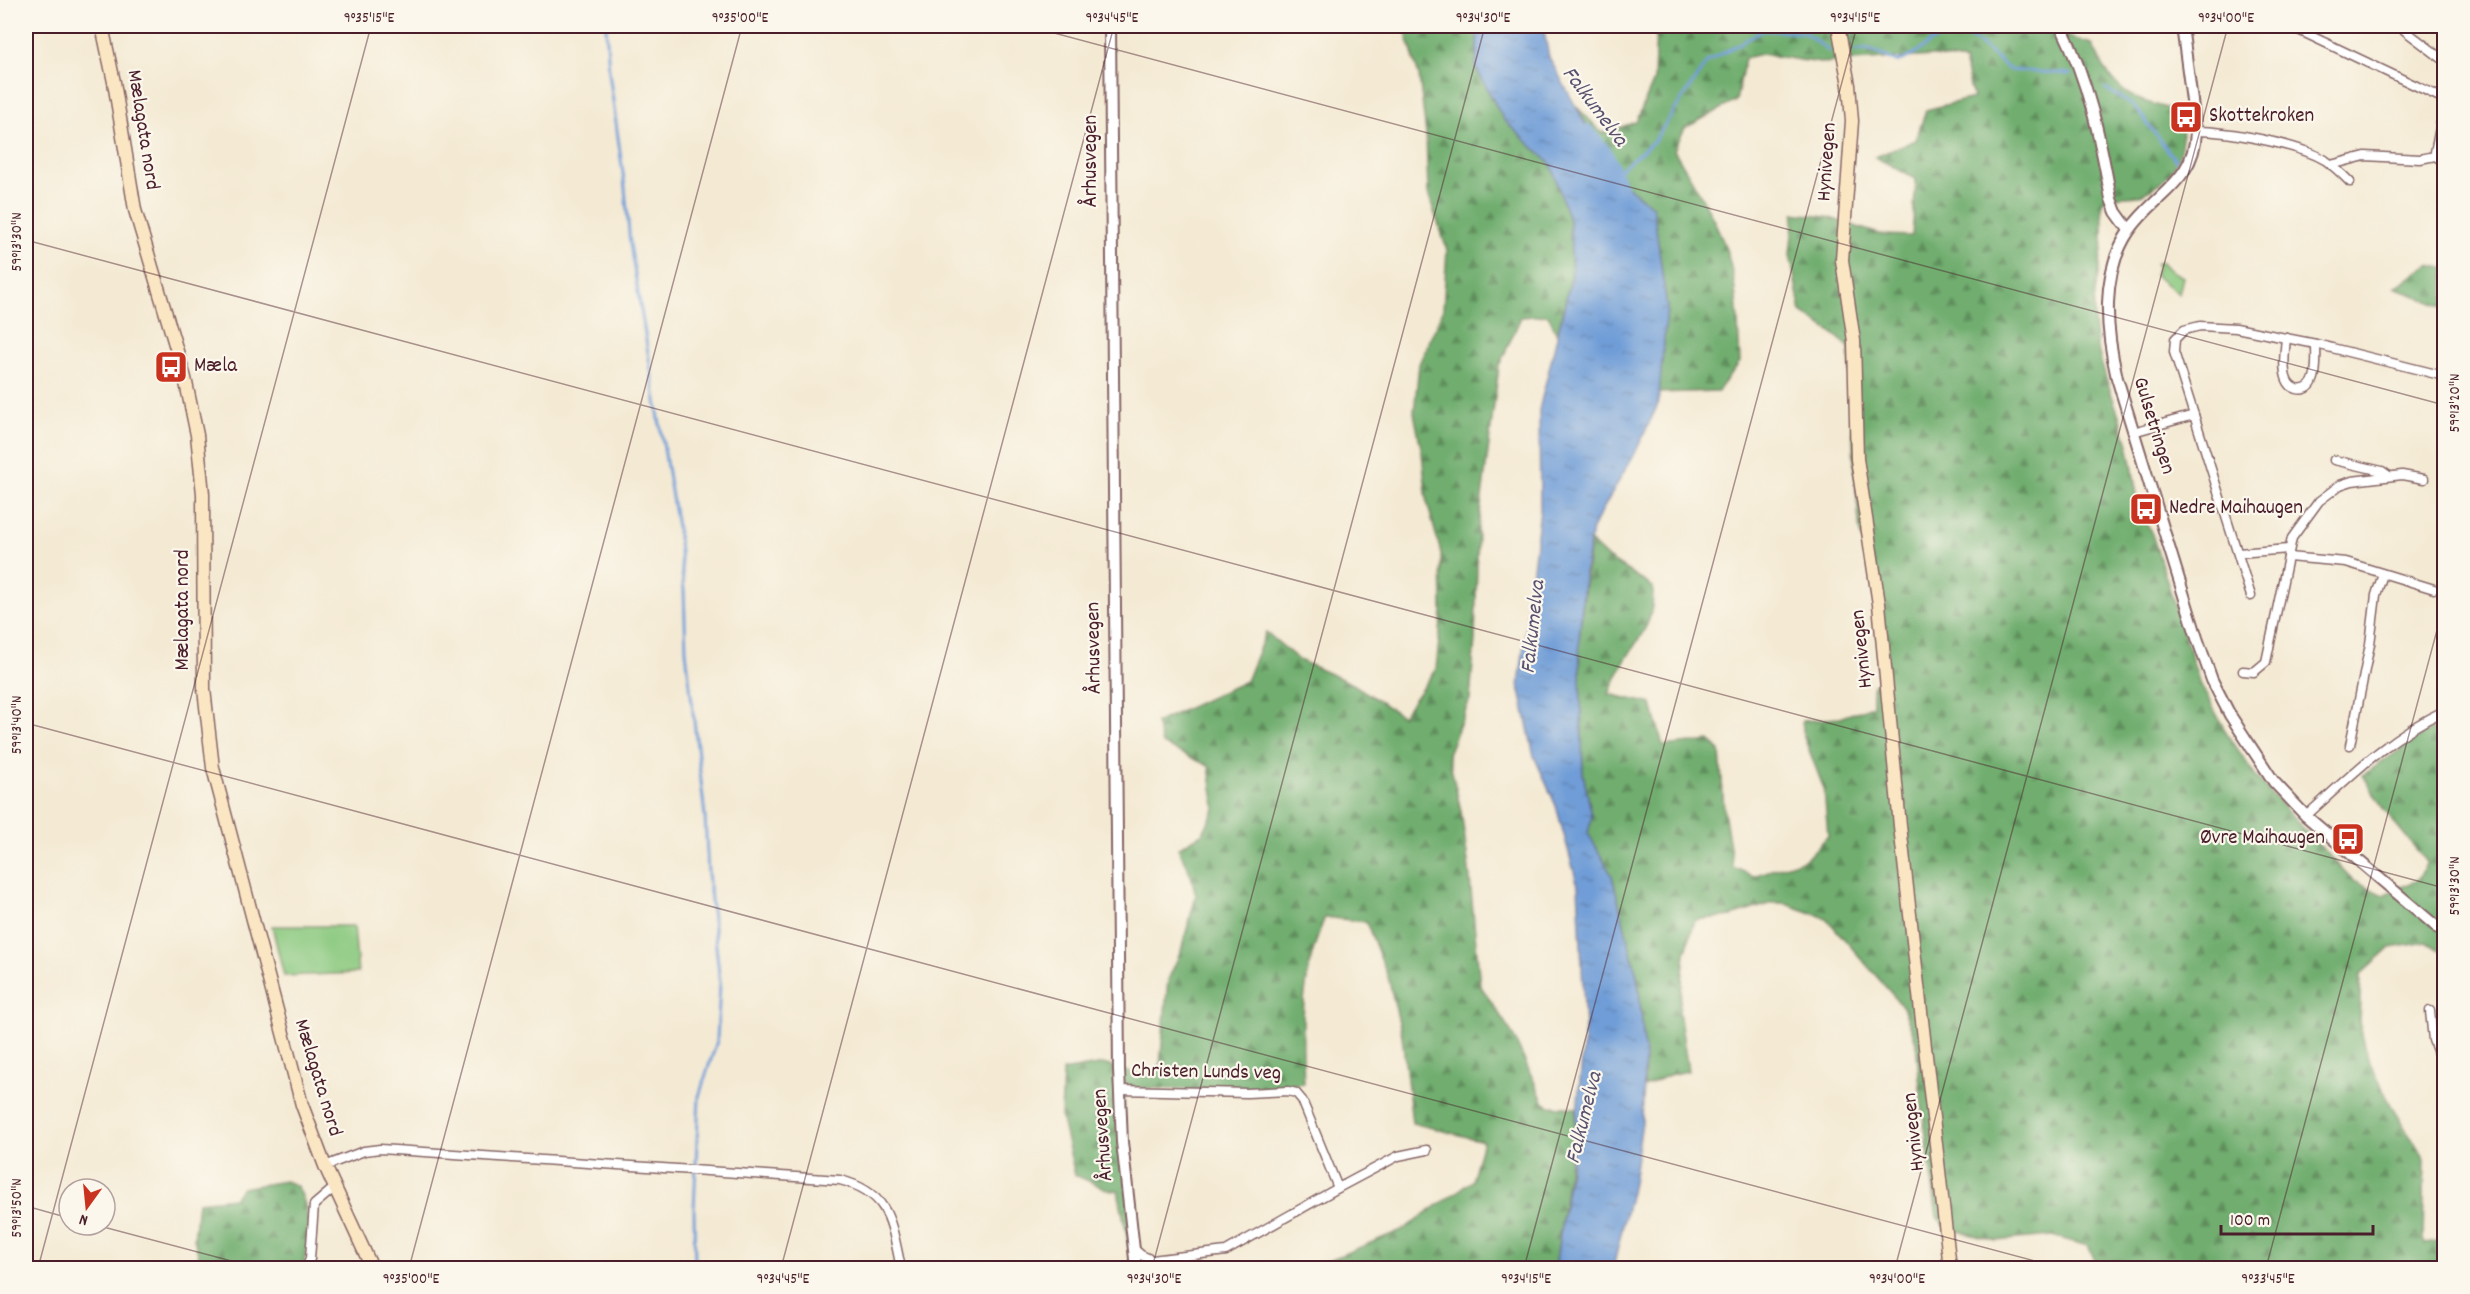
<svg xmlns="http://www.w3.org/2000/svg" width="2470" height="1294" viewBox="0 0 2470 1294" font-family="Dekko,sans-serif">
<defs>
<pattern id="forest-firs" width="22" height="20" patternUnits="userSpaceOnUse" patternTransform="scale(1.5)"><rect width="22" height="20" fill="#70ad6e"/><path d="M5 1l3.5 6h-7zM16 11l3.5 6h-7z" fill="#5e8c5b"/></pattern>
<pattern id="water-ripples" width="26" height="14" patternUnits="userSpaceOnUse" patternTransform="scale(1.5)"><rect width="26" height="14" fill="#6f9dd7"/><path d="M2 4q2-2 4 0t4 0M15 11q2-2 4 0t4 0" fill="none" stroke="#5d7faf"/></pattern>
</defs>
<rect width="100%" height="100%" fill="#fbf7ec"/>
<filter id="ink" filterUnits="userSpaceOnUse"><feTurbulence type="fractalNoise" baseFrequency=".0167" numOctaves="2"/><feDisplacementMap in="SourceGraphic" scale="12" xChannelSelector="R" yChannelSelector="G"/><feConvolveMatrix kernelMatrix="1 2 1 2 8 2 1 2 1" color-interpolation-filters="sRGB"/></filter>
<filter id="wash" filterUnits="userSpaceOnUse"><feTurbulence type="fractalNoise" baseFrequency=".008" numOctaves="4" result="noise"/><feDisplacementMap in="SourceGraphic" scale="24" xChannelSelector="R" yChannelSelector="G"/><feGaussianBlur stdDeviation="1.35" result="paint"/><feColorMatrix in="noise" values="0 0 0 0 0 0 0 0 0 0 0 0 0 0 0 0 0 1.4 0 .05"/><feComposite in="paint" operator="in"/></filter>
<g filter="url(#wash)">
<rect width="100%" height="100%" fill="#f4ead4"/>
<g fill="url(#forest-firs)" stroke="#5d664c" stroke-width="1.5">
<path d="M1404 26H1478L1476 68 1504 120 1551 164 1570 223 1572 275 1557 334 1548 315 1521 317 1499 366 1478 529 1475 639 1470 699 1448 754 1461 811 1469 869 1480 985 1512 1033 1544 1103 1550 1106 1577 1108 1555 1268H1310L1404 1229 1472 1181 1483 1141 1412 1123 1402 1035 1388 977 1366 922 1325 917C1301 972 1301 1024 1304 1083L1255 1092 1123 1087 1133 1268 1118 1190 1111 1191 1075 1175 1061 1116 1063 1071 1103 1064 1146 1077 1160 1065 1168 980 1181 951 1196 896 1191 875 1178 848 1203 833 1215 809 1209 766 1162 744 1156 723 1246 681 1266 632 1299 660 1353 684 1402 716 1436 669 1442 611 1441 553 1427 502 1422 453 1414 413 1419 364 1443 310 1447 250 1428 193 1426 134 1419 76Z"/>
<path d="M1656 26H2063L2068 37 2092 44C2117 96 2128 98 2182 112 2184 141 2182 171 2154 187 2149 190 2144 195 2138 195 2125 197 2111 194 2102 203 2102 215 2104 228 2103 240 2101 268 2092 292 2094 322 2097 364 2116 401 2127 441 2137 477 2132 499 2152 534L2199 681 2225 730 2256 777 2298 823 2354 881 2383 895 2418 880 2427 862 2384 810 2363 775 2430 730 2444 724V953L2427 942 2390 948 2361 974 2359 1022 2368 1059 2394 1111 2425 1159 2423 1238 2425 1243 2444 1240V1268H2124L2121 1261 2095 1260 2088 1246 2052 1236 1996 1241 1946 1228 1937 1217 1921 1099 1916 1042 1903 1007 1826 918 1783 903H1772L1732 916 1695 920 1685 954 1679 1011 1688 1071 1669 1075 1644 1087 1645 1056 1638 980 1612 876 1588 833 1592 816 1583 774 1579 640 1590 541 1609 559 1653 587C1654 629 1639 634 1621 668 1616 676 1613 685 1609 694L1652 704 1663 746 1710 741 1720 751 1724 810 1733 867 1753 876 1806 859 1828 836 1824 789 1804 737 1802 721 1839 718 1873 706V685L1878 682V623L1871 568 1860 533 1854 465 1849 347 1830 331 1801 312 1790 255 1794 213 1827 217 1882 235 1912 236 1916 179 1875 157 1916 140 1926 110 1973 98 1964 61 1934 56 1820 63 1761 54 1745 58 1736 101 1685 128 1674 150C1693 182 1715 216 1727 252 1738 287 1738 326 1740 362L1718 391 1659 393 1667 308 1653 207 1613 175 1577 107 1603 133 1636 122 1654 80Z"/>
<polygon points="2429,265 2444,268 2444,308 2395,287"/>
<path d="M285 1181 296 1185C312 1208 309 1242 303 1268H202L194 1239 198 1202 234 1198 242 1188Z"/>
</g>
<g fill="#8bc980" stroke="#6a7456" stroke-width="1.5">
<polygon points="2161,261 2169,270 2183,277 2179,294 2154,275 2158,267 2156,264"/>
<polygon points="272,926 354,926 358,973 284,976"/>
</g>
<polygon fill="url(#water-ripples)" stroke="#5c5e81" stroke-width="1.5" points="1478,26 1543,26 1549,57 1613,175 1653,207 1667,308 1658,404 1639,445 1592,529 1585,571 1579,640 1583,774 1592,816 1588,833 1612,876 1638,980 1645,1056 1642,1122 1633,1183 1613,1268 1555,1268 1574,1143 1585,1028 1578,886 1556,806 1534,756 1519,686 1540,509 1539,410 1572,275 1570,223 1551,164 1504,120 1476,68"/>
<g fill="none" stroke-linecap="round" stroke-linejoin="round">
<g stroke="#6f9dd7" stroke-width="3">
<polyline points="606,26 609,72 625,188 630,244 678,533 684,591 686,651 705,816 708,873 720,982 717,1041 699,1096 694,1210 695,1268"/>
<path d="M1856 51 1868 49 1898 62C1913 57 1924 46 1938 38 1966 23 1990 53 2010 70L2070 74"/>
<polyline points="2105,88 2135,107 2176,161"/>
<polyline points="1613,175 1654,141 1707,62 1763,30 1805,33 1829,51"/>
</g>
<polyline stroke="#6f9dd7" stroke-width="18" points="1587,134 1605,156 1622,196"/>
</g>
</g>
<g filter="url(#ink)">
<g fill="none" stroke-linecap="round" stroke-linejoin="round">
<g stroke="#866666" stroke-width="11">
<g id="minor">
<polyline points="2290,26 2444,99"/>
<polyline points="2399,26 2444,60"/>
<polyline points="2444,108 2435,152 2438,158 2444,162"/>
<path d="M2196 131C2227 131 2298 144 2325 160 2334 166 2342 174 2350 182"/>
<polyline points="2331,165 2365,156 2420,159 2435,156"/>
<path d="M2286 338C2285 350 2282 369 2287 380 2289 385 2293 388 2297 389 2320 394 2316 357 2316 344"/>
<polyline points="2194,415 2174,352 2175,339 2184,330 2200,326 2236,328 2316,344 2444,376"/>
<polyline points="2133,432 2194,415 2251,596"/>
<polyline points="2334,460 2382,471 2389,476"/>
<polyline points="2238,553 2289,549"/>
<polyline points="2288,557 2346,562 2434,589"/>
<polyline points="2243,671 2254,672 2266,662 2292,538 2319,501 2340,485 2352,481 2402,475 2424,479"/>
<polyline points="2350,745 2370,644 2376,595 2383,574"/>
<path d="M2306 816C2350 776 2390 736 2444 711"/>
<polyline points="2430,1011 2433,1040 2444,1069"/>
<polyline points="1120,1090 1247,1093 1288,1091 1296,1093 1302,1100 1338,1188 1226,1251 1152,1260 1141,1255 1133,1248"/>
<path d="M325 1166 364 1151 380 1149 840 1180C891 1193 891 1223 901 1268"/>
<polyline points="1338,1188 1398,1156 1427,1150"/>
<polyline points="306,1268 310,1259 314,1205 335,1187"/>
</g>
</g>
<g stroke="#866666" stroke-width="14">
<g id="tertiary">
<polyline points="1110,26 1119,1070 1122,1142 1136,1268"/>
<path d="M2061 26C2089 83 2100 137 2111 199L2116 212 2129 230"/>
<path d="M2182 26 2196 131C2195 182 2154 194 2129 231 2100 274 2106 331 2117 378L2197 638 2212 680 2230 715 2274 782 2306 816 2444 933"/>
</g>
</g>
<g stroke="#866666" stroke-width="15">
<g id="secondary">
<polyline points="102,26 114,82 135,210 185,378 197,435 203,494 204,689 213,768 302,1105 325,1166 372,1268"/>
<polyline points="1838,26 1849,85 1852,121 1842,260 1854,341 1857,459 1879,604 1900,826 1950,1268"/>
</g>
</g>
<use href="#minor" stroke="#fff" stroke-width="8"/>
<use href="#tertiary" stroke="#fff" stroke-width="10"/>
<use href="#secondary" stroke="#fbe6c4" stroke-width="12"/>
</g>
</g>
<path fill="none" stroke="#4a1f2b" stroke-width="1.5" stroke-opacity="0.45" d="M1028 26 2444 405M26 240 2444 888M26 723 2061 1268M26 1206 69 1218M96 1225 258 1268M38 1268 371 26M409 1268 742 26M781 1268 1114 26M1152 1268 1485 26M1524 1268 1857 26M1895 1268 2228 26M2266 1268 2444 604"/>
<defs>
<g id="bus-square" transform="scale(1.725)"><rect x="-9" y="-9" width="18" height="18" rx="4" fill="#c8321e" stroke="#fbf7ec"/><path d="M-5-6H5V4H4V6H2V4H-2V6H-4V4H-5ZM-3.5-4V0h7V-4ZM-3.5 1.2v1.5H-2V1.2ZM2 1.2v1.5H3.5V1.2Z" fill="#fff"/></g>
</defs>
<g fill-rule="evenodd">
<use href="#bus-square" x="2186" y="117"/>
<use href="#bus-square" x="171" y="367"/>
<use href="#bus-square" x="2146" y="509"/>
<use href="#bus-square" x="2348" y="839"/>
</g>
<g text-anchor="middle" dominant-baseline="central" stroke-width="4.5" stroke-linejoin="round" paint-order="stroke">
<g font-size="21" fill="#4a1f2b" stroke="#fbf7ec" text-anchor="start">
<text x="2209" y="117">Skottekroken</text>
<text x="194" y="367">Mæla</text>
<text x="2169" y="509">Nedre Maihaugen</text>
<text x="2325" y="839" text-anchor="end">Øvre Maihaugen</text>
</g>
<g font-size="21" fill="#4a1f2b" stroke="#fbf7ec">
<text transform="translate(142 130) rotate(81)">Mælagata nord</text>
<text transform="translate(1092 161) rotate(-90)">Århusvegen</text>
<text transform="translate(1828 162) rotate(-86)">Hynivegen</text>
<text transform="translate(2153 426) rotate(73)">Gulsetringen</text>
<text transform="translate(184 610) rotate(-90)">Mælagata nord</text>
<text transform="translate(1095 648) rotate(-91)">Århusvegen</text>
<text transform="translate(1863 649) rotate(-96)">Hynivegen</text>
<text transform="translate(1206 1073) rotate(1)">Christen Lunds veg</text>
<text transform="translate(317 1078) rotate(73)">Mælagata nord</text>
<text transform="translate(1915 1132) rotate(-96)">Hynivegen</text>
<text transform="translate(1104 1135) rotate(-94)">Århusvegen</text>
</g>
<g font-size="22" font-style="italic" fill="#595170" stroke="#fbf7ec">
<text transform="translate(1594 107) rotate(53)">Falkumelva</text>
<text transform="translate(1534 627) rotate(-84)">Falkumelva</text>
<text transform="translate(1585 1118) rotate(-76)">Falkumelva</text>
</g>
</g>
<rect width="2470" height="1294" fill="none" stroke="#fbf7ec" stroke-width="66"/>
<g transform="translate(87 1207) rotate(195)"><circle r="28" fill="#fbf7ec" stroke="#b4a19f" stroke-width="1.5"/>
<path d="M0-4.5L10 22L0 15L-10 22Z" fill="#c8321e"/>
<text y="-9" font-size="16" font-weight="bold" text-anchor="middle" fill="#4a1f2b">N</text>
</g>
<path d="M2221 1225v9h152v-9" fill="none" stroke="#4a1f2b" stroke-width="3"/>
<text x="2230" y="1225" font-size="18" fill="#4a1f2b" stroke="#fbf7ec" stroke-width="4.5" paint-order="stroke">100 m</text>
<rect x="33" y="33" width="2404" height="1228" fill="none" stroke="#4a1f2b" stroke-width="2"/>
<g font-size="15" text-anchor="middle" fill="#4a1f2b">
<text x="369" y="22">9°35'15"E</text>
<text x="740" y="22">9°35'00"E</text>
<text x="1112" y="22">9°34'45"E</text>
<text x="1483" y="22">9°34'30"E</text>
<text x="1855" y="22">9°34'15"E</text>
<text x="2226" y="22">9°34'00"E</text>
<text transform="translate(16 242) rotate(-90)" y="5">59°13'30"N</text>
<text transform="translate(2454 403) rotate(-90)" y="5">59°13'20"N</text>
<text transform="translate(16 725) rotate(-90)" y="5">59°13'40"N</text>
<text transform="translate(2454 886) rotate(-90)" y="5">59°13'30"N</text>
<text transform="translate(16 1208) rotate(-90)" y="5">59°13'50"N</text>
<text x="411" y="1283">9°35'00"E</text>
<text x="783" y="1283">9°34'45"E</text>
<text x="1154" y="1283">9°34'30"E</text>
<text x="1526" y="1283">9°34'15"E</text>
<text x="1897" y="1283">9°34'00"E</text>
<text x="2268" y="1283">9°33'45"E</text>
</g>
</svg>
